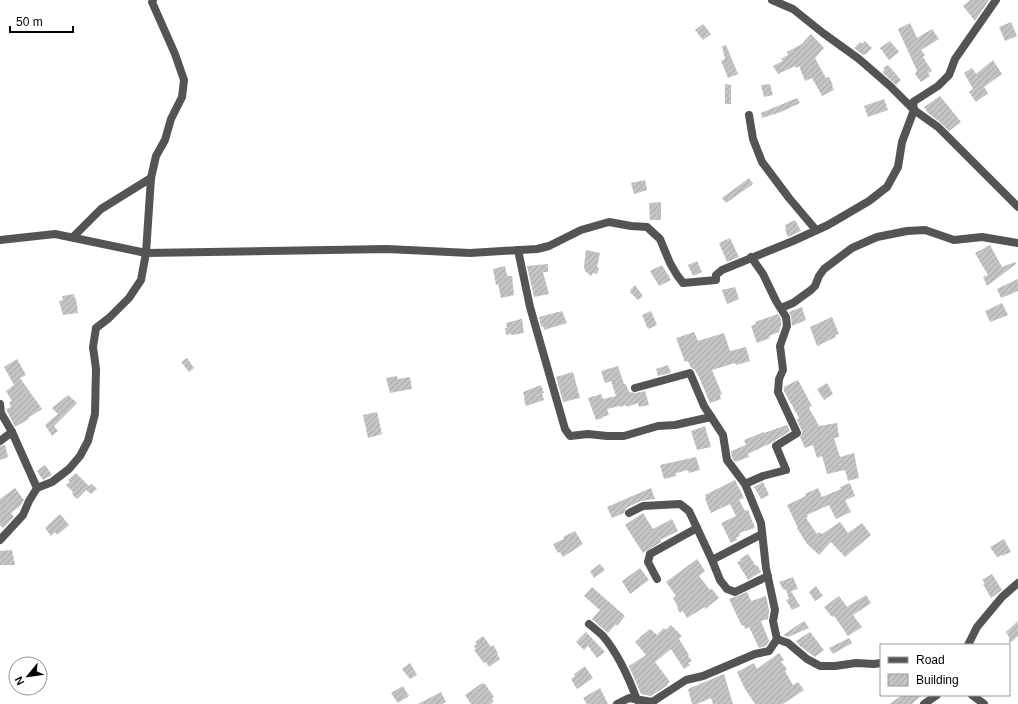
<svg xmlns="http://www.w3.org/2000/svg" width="1018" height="704" viewBox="0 0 1018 704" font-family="Arial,sans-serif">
<defs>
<pattern id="building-hatch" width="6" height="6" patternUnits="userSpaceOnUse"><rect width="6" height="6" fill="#c4c4c4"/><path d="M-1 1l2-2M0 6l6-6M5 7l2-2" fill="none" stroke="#a7a7a7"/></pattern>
</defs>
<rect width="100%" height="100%" fill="#fff"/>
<g fill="url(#building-hatch)">
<polygon points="970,0 989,0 975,21 963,6"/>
<polygon points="1011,22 1017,36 1005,41 999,27"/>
<polygon points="910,23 917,38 932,29 939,39 921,50 925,55 923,57 932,71 928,73 930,76 921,82 915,74 917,71 898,29"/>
<polygon points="703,24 711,34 703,40 695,30"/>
<polygon points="811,34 824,48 815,58 826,78 829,77 833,85 832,86 834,90 822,96 812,78 805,81 799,66 796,68 795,66 778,74 773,66 783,61 781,59 788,55 787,52 802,44"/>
<polygon points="865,41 872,48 865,55 864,54 863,55 854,48 860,42 862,44"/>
<polygon points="890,41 899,52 889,60 880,48"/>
<polygon points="726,45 738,74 728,78 721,61 725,59 722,46"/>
<polygon points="993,60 1002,74 984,87 988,93 976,102 969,92 973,89 964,73 972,68 976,74"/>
<polygon points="888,65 901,80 896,85 882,72 885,70 883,68"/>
<polygon points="725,84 731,85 731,104 725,104"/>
<polygon points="770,84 773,95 764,97 761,85"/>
<polygon points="940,96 961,122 949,131 941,123 928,113 924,107"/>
<polygon points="797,98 800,103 781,112 762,118 761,113"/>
<polygon points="884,99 888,110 868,117 864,106"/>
<polygon points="749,178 753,184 726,203 722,198"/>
<polygon points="645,180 647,190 634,194 631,183"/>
<polygon points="661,202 661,220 650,220 649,203"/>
<polygon points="795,220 801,231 788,237 785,230 786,229 785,225"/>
<polygon points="730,238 739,257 727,262 719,243"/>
<polygon points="990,245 1002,267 1015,262 1016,264 987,286 983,277 988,275 975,253"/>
<polygon points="586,250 600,253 597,267 599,268 597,274 593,273 591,276 585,271 584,266"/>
<polygon points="697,261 702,272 693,276 688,265"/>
<polygon points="548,264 548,272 543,272 549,294 534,297 527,266"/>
<polygon points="662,265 671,280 659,286 650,271"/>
<polygon points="505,266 507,275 508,276 512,276 514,295 501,298 498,284 496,285 493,269"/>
<polygon points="1018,279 1018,291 1001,298 997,289"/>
<polygon points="635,285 643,296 638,300 630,292 631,291 630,290"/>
<polygon points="735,287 739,299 727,304 722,290"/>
<polygon points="74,294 75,299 76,299 78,313 63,315 59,301 63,300 62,296"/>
<polygon points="1002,303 1008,315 990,322 985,311"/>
<polygon points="802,307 806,320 792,326 791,316 789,312"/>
<polygon points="562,311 567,323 544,330 543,326 541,327 539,317"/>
<polygon points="651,311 657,325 648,329 642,315"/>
<polygon points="778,314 781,319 781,325 779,332 769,336 770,338 757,343 751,326 756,324 755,322"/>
<polygon points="832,317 839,334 835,335 836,337 817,346 810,327"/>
<polygon points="521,319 522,319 524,333 512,335 511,334 506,335 505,328 507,328 506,323"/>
<polygon points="694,332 698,341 724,333 730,351 746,347 750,361 736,365 735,363 712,370 722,394 720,395 721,399 710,403 698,375 694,369 691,368 688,361 685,362 676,338"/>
<polygon points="187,358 194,368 189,372 181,362"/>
<polygon points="17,359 26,375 20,378 42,409 28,418 29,419 15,427 6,409 11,407 9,402 12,401 6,391 14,385 4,367"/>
<polygon points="668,365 671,373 658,376 656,369"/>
<polygon points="618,366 624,384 626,384 629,392 636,393 645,391 649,405 639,407 638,403 627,407 626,405 621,407 620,406 607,409 609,415 602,417 603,418 596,420 588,398 601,394 603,399 616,396 611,381 605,383 601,371"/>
<polygon points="573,372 580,398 563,402 556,377"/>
<polygon points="397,376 398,379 410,377 412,389 390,393 386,378"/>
<polygon points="798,380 812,406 809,408 819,426 837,423 839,437 834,438 840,457 854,453 859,478 848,481 845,470 827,474 822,456 817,458 813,445 805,448 800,437 802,434 802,431 797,420 799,418 784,391 784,387"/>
<polygon points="827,383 833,394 824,400 817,389"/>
<polygon points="541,385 544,393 542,393 544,400 526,406 524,399 525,399 523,392"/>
<polygon points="68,395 77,403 54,426 58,431 52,436 45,425 58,414 52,408"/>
<polygon points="377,412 382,434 368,438 363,415"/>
<polygon points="787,425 790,431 771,443 748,454 749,457 735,462 732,458 731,451 746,445 744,440 764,432 764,433"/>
<polygon points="705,426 711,447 697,450 691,431"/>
<polygon points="4,445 5,445 8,457 0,460 0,446"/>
<polygon points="696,457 700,470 689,473 688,470 676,473 676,476 664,479 660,465"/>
<polygon points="45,465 52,475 43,480 37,471"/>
<polygon points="76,473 89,486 92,484 97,489 91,494 86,490 77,499 72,494 73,492 66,485 70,482 68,480"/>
<polygon points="735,480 744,498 739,500 745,511 748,510 755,528 739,533 740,536 736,538 737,540 731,543 721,523 736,516 730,504 711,513 705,499 706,498 705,495"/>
<polygon points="763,482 769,495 761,499 754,487"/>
<polygon points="850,483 855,496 845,500 851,512 836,519 829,505 807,515 808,517 806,518 817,534 819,532 822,534 840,522 848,533 862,523 871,535 845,557 831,542 819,555 807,544 797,528 798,528 787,505 806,496 805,494 818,488 822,497 841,489 840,487"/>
<polygon points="15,488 24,500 21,505 11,513 14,517 3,528 0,525 0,499"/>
<polygon points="651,488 655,499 641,501 626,508 624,513 612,518 607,507"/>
<polygon points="643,513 653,529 672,519 678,531 660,540 661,542 643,553 625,525"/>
<polygon points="60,514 69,525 57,535 55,532 51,536 45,528"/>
<polygon points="575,531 583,544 563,557 560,552 558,553 553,544 564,539 563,537"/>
<polygon points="1004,539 1011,552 1002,556 1002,555 997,557 990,547"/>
<polygon points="12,550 15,565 0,565 0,551"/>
<polygon points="748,554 756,566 757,565 761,572 748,580 737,562 741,561 740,559"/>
<polygon points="697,559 705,571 699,576 710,590 712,589 719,598 705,609 705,607 687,618 683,611 680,613 677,608 678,607 673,598 676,596 666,582"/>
<polygon points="600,564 605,570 594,578 590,571"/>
<polygon points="640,568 649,580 630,594 622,581"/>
<polygon points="992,574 1002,590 991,598 983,584 985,583 982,580"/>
<polygon points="793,577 798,589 791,591 800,606 792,610 786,600 789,599 786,590 783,589 779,582"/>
<polygon points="816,586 823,596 815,601 809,592"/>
<polygon points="592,587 625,616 617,626 616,624 608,633 592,619 600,610 584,596"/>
<polygon points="747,592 751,601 766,596 769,610 768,619 761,621 769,641 766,646 759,648 749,627 745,629 744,625 742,626 729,599"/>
<polygon points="866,595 871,603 853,615 862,627 848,636 834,616 832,617 824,607 839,596 847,607"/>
<polygon points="804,621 809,628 788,637 783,635"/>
<polygon points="1018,621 1018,636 1009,644 1009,637 1006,632"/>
<polygon points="671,625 682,636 679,639 689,655 688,656 692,661 688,663 690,665 684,669 671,649 655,662 670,682 667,684 668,685 651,696 641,694 629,666 646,655 635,642 640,638 639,638 650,629 657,635 664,628 666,630"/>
<polygon points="586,632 605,652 597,658 588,646 584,650 576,642"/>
<polygon points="810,632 824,650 815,657 800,646 796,641"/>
<polygon points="483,636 491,647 493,645 498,653 497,654 500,659 489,667 486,662 484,663 474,650 476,649 474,646 477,644 475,642"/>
<polygon points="849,638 852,643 833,654 829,648"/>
<polygon points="779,653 784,660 781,662 787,669 785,671 793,685 798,682 804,690 783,704 755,704 745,689 737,672 754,663 757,669"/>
<polygon points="410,663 417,675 410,679 402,669"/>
<polygon points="585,666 593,678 577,689 571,679 575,676 574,674"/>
<polygon points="724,674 733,704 713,704 711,698 697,704 692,704 688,689"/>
<polygon points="482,683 484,684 485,684 494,697 492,699 494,701 490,704 471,704 465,695"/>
<polygon points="403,686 409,696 398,703 391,693"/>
<polygon points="600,688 608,704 587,704 583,698"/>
<polygon points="441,692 446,702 442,704 418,704"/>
<polygon points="902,695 922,695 912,704 890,704"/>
</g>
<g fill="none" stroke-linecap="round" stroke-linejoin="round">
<g stroke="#545454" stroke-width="8">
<polyline points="772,0 793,9 823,33 859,59 890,86 914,110 938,127 1018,207"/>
<polyline points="749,115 753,139 762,162 789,198 816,230"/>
<polyline points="73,237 101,209 151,178"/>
<polyline points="0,240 55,234 146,253 387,249 470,253 537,249 549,246 581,230 609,222 631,226 647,227 660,239 670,263 677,275 683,283 716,280 716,275 722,270 793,241 828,225 869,201 887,187 898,167 902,142 914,110 913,102 938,86 949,75 955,59 996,0"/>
<polyline points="518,250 530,307 565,429 570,436 588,434 607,436 624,436 658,426 675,425 711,417"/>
<polyline points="781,308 793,303 811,290 815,286 819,276 824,269 852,248 877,237 907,231 925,230 954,240 982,237 1018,243"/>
<polyline points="635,388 690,373 704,406 723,435 727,460 745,484 761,523 766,568 775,610 773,621 777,639 788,643 807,659 820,666 835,666 856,663 874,664 881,663"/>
<polyline points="0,404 1,413 12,432 37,488 29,501 23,515 0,540"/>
<polyline points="0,441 12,432"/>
<polyline points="745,484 763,476 786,470 776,446 797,433 778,392 779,379 783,370 780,346 787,326 786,317 776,301 763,274 751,257"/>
<polyline points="37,488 52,482 69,469 80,456 88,441 95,414 96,369 93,347 96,328 109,318 129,298 141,280 146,253 151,178 156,156 165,140 171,119 182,97 184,80 175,54 152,2 153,0"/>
<polyline points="629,513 643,506 680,504 689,511 712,560 762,534"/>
<polyline points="712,560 720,580 727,589 735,592 768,576"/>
<polyline points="657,579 648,562 650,554 697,528"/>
<path d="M589 624C594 628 599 632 603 636 619 655 629 678 637 700"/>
<polyline points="968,645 977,627 1002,597 1018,583"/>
<polyline points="972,695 984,704"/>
<polyline points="617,704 629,698 652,702"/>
<polyline points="653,704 652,702 686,680 703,676 755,654 769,651 777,639"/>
<polyline points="924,704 937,695"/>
</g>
</g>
<rect x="880" y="644" width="130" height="52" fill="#ffffff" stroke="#999999"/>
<rect x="888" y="657" width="20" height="6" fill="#545454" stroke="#999999"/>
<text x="916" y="664" font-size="12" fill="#000000">Road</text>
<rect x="888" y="674" width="20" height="12" fill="url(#building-hatch)" stroke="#999999"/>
<text x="916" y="684" font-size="12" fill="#000000">Building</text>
<g transform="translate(28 676) rotate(241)"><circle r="19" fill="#ffffff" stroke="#999999"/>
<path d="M0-3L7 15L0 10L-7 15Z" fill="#000000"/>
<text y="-6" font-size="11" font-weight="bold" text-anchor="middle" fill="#000000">N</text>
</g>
<path d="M10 26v6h63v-6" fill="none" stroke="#000000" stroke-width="2"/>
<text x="16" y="26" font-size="12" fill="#000000" stroke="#ffffff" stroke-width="3" paint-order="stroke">50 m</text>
</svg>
